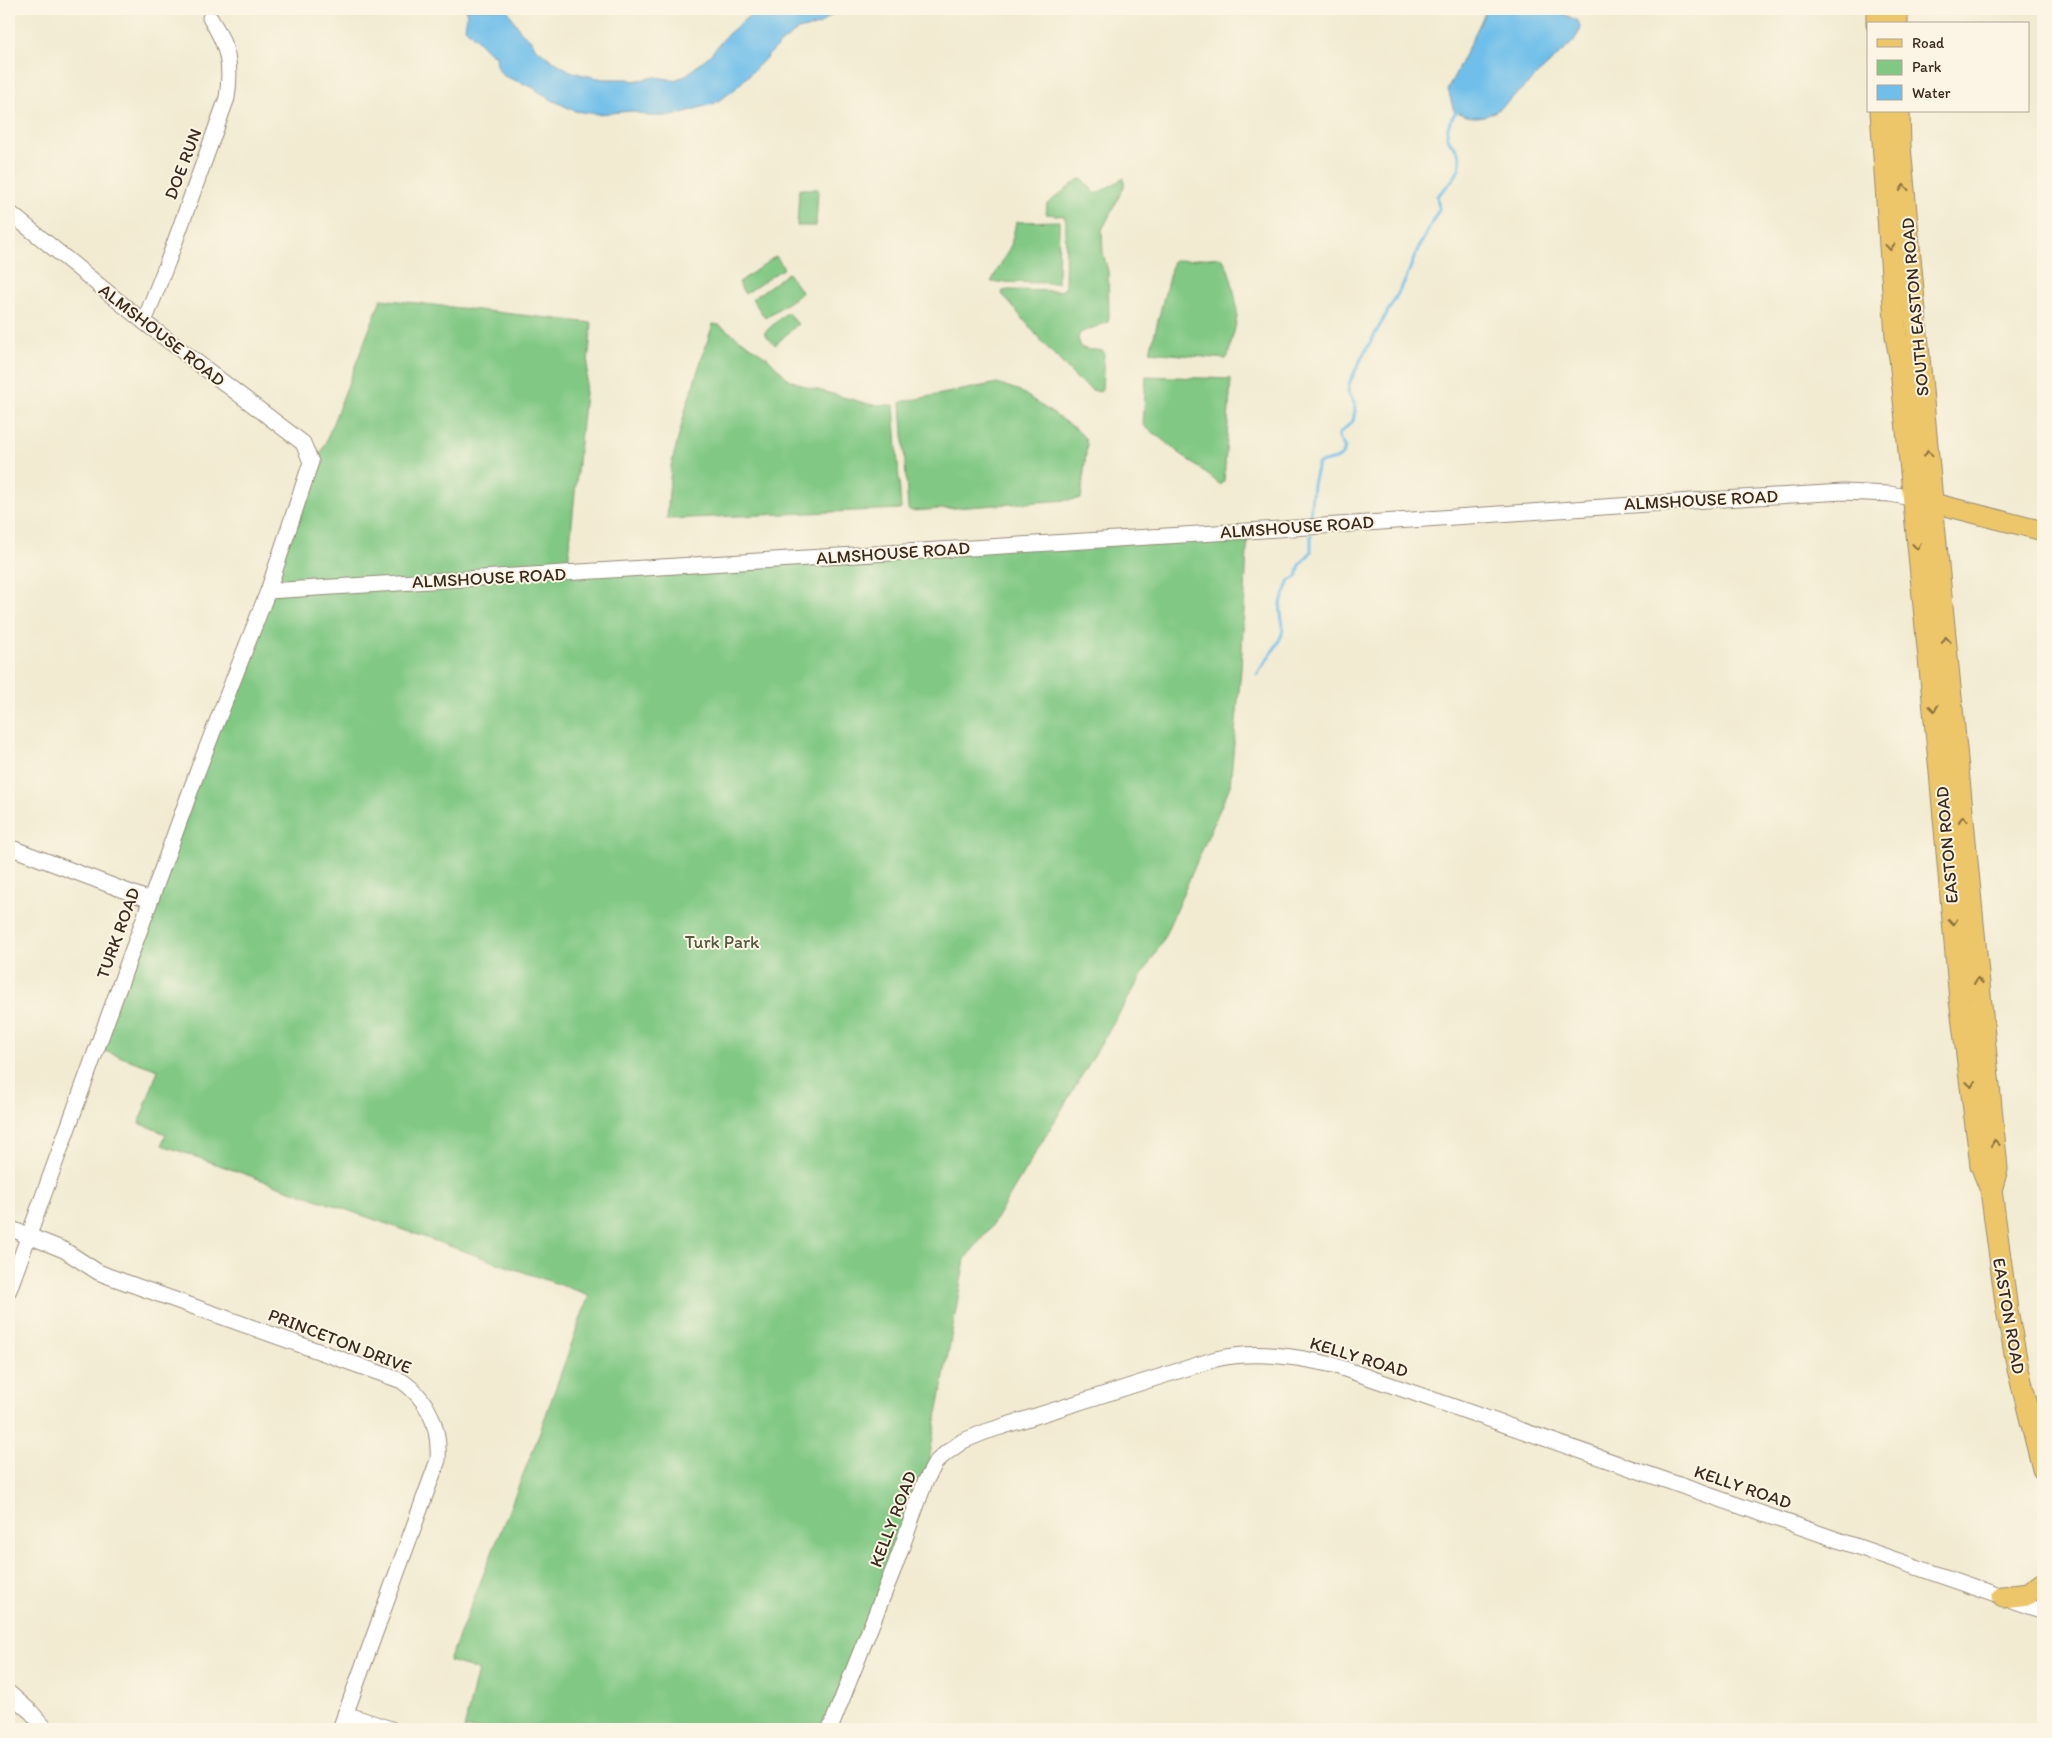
<svg xmlns="http://www.w3.org/2000/svg" width="2052" height="1738" viewBox="0 0 2052 1738" font-family="Itim,sans-serif">
<rect width="100%" height="100%" fill="#fcf5e5"/>
<filter id="ink" filterUnits="userSpaceOnUse"><feTurbulence type="fractalNoise" baseFrequency=".02" numOctaves="2"/><feDisplacementMap in="SourceGraphic" scale="10" xChannelSelector="R" yChannelSelector="G"/><feConvolveMatrix kernelMatrix="1 2 1 2 8 2 1 2 1" color-interpolation-filters="sRGB"/></filter>
<filter id="wash" filterUnits="userSpaceOnUse"><feTurbulence type="fractalNoise" baseFrequency=".0096" numOctaves="4" result="noise"/><feDisplacementMap in="SourceGraphic" scale="20" xChannelSelector="R" yChannelSelector="G"/><feGaussianBlur stdDeviation="1.12" result="paint"/><feColorMatrix in="noise" values="0 0 0 0 0 0 0 0 0 0 0 0 0 0 0 0 0 1.4 0 .05"/><feComposite in="paint" operator="in"/></filter>
<g filter="url(#wash)">
<rect width="100%" height="100%" fill="#f2ebd2"/>
<g fill="#80c883" stroke="#5e7950">
<path d="M1124 178V187L1102 230 1103 253 1108 271 1109 316 1108 322 1080 333 1078 338 1081 347C1089 352 1097 348 1104 352L1102 389 1100 392 1092 390 1076 378 1044 344 1002 294 1003 291 1008 290 1059 291 1065 289 1066 221 1064 216 1046 214 1047 204 1079 179 1083 180 1096 194Z"/>
<polygon points="799,189 818,189 816,226 797,226"/>
<polygon points="1059,221 1058,283 991,282 1011,245 1016,222"/>
<polygon points="776,256 784,268 745,294 738,283"/>
<path d="M1221 257C1230 265 1238 305 1237 317 1235 330 1231 344 1228 356L1226 359 1150 352 1173 261Z"/>
<polygon points="788,273 802,293 765,318 752,299"/>
<polygon points="381,299 592,323 567,573 1248,531 1241,669 1230,786 1162,942 991,1227 965,1259 925,1482 830,1729 464,1729 478,1670 449,1661 538,1437 589,1295 162,1145 166,1134 139,1123 158,1070 99,1049 268,591"/>
<polygon points="787,312 798,324 775,345 764,333"/>
<polygon points="713,324 719,325 768,358 788,379 807,387 872,405 894,405 901,509 667,519 671,466 687,404"/>
<polygon points="1146,376 1231,379 1224,481 1221,485 1143,425"/>
<polygon points="997,383 1020,391 1077,430 1084,437 1087,444 1081,499 912,511 908,509 901,402"/>
</g>
<g fill="#6fbfea" stroke="#557484">
<polygon points="466,9 507,9 521,32 531,40 535,47 550,59 570,71 583,75 604,79 628,79 633,81 656,77 674,80 685,76 710,55 727,35 757,9 839,9 819,25 798,30 779,45 733,91 715,103 672,116 649,116 631,111 598,114 575,111 550,99 532,87 504,76 497,68 496,55 491,54 465,28 467,16"/>
<path d="M1487 9H1553L1578 21 1581 29 1573 42 1502 107C1485 119 1472 120 1454 111L1448 89Z"/>
</g>
<g fill="none" stroke-linecap="round" stroke-linejoin="round">
<g stroke="#6fbfea" stroke-width="3">
<path d="M1310 517 1313 484 1318 464C1328 459 1341 463 1345 448L1339 438V434L1353 421 1355 411V404L1348 392 1349 384 1362 357 1405 281 1417 251 1439 209 1437 196C1449 185 1468 168 1457 150 1453 145 1447 141 1447 134 1447 124 1453 116 1458 109"/>
<path d="M1257 675C1264 661 1283 642 1283 627 1283 620 1279 612 1281 604 1282 596 1288 590 1288 582L1297 577 1300 565 1311 552V535"/>
</g>
</g>
</g>
<g filter="url(#ink)">
<g fill="none" stroke-linecap="round" stroke-linejoin="round">
<g stroke="#968a78" stroke-width="17">
<g id="minor">
<polyline points="9,212 144,322 303,443 311,462 268,591 198,770 9,1290"/>
<path d="M144 322 168 261 227 98C232 65 228 46 210 18"/>
<polyline points="268,591 1248,531 1707,500 1843,492 1890,494 1912,498"/>
<polyline points="9,847 150,900"/>
<path d="M9 1228 64 1250 98 1272 108 1276 402 1381C429 1400 440 1428 438 1460L340 1729"/>
<polyline points="9,1693 31,1712 46,1729"/>
<polyline points="345,1714 391,1729"/>
<path d="M830 1729 896 1563 925 1482 936 1462 946 1453 963 1441 985 1432 1216 1359C1254 1350 1295 1356 1333 1365L2043 1611"/>
</g>
</g>
<g stroke="#968a78" stroke-width="21">
<polyline id="major" points="1918,499 2043,531"/>
</g>
<g stroke="#968a78" stroke-width="23">
<g id="highway">
<polyline points="1877,9 1877,24"/>
<polyline points="1897,9 1897,24"/>
<polyline points="1881,111 1896,336 1900,358 1940,772 1960,1000 1981,1165 1991,1190 2007,1310 2018,1369 2043,1469"/>
<polyline points="1899,111 1900,146 1935,534 1996,1158 1997,1169 1991,1190"/>
<polyline points="2003,1597 2028,1594 2043,1583"/>
</g>
</g>
<use href="#minor" stroke="#fff" stroke-width="15"/>
<use href="#major" stroke="#ecc669" stroke-width="19"/>
<use href="#highway" stroke="#ecc669" stroke-width="21"/>
</g>
<defs><path id="oneway-chevron" d="M-2-3.5L2.5 0L-2 3.5" fill="none" stroke-width="1.6" stroke-linecap="round" stroke-linejoin="round" transform="scale(1.25)"/></defs>
<g stroke="#8b7040">
<use href="#oneway-chevron" transform="translate(1904 188) rotate(-95)"/>
<use href="#oneway-chevron" transform="translate(1890 247) rotate(86)"/>
<use href="#oneway-chevron" transform="translate(1928 454) rotate(-95)"/>
<use href="#oneway-chevron" transform="translate(1917 546) rotate(84)"/>
<use href="#oneway-chevron" transform="translate(1946 640) rotate(-95)"/>
<use href="#oneway-chevron" transform="translate(1934 708) rotate(84)"/>
<use href="#oneway-chevron" transform="translate(1963 819) rotate(-95)"/>
<use href="#oneway-chevron" transform="translate(1953 922) rotate(85)"/>
<use href="#oneway-chevron" transform="translate(1978 981) rotate(-96)"/>
<use href="#oneway-chevron" transform="translate(1971 1084) rotate(83)"/>
<use href="#oneway-chevron" transform="translate(1995 1143) rotate(-96)"/>
</g>
</g>
<g text-anchor="middle" dominant-baseline="central" stroke-width="4" stroke-linejoin="round" paint-order="stroke">
<g font-size="18" fill="#3b2a1e" stroke="#fcf5e5">
<text transform="translate(183 164) rotate(-69)">DOE RUN</text>
<text transform="translate(1915 307) rotate(-95)">SOUTH EASTON ROAD</text>
<text transform="translate(162 335) rotate(38)">ALMSHOUSE ROAD</text>
<text transform="translate(1701 500) rotate(-3)">ALMSHOUSE ROAD</text>
<text transform="translate(1297 527) rotate(-4)">ALMSHOUSE ROAD</text>
<text transform="translate(893 553) rotate(-4)">ALMSHOUSE ROAD</text>
<text transform="translate(489 578) rotate(-3)">ALMSHOUSE ROAD</text>
<text transform="translate(1947 845) rotate(-95)">EASTON ROAD</text>
<text transform="translate(118 933) rotate(-70)">TURK ROAD</text>
<text transform="translate(2009 1316) rotate(80)">EASTON ROAD</text>
<text transform="translate(340 1341) rotate(21)">PRINCETON DRIVE</text>
<text transform="translate(1359 1357) rotate(17)">KELLY ROAD</text>
<text transform="translate(1743 1487) rotate(19)">KELLY ROAD</text>
<text transform="translate(893 1519) rotate(-69)">KELLY ROAD</text>
</g>
<g font-size="18" fill="#50593c" stroke="#fcf5e5">
<text x="722" y="942">Turk Park</text>
</g>
</g>
<rect width="2052" height="1738" fill="none" stroke="#fcf5e5" stroke-width="30"/>
<rect x="1867" y="22" width="162" height="90" fill="#fcf5e5" stroke="#afa495"/>
<rect x="1877" y="39" width="25" height="8" fill="#ecc669" stroke="#afa495"/>
<text x="1912" y="48" font-size="15" fill="#3b2a1e">Road</text>
<rect x="1877" y="60" width="25" height="15" fill="#80c883" stroke="#afa495"/>
<text x="1912" y="72" font-size="15" fill="#3b2a1e">Park</text>
<rect x="1877" y="85" width="25" height="15" fill="#6fbfea" stroke="#afa495"/>
<text x="1912" y="98" font-size="15" fill="#3b2a1e">Water</text>
</svg>
